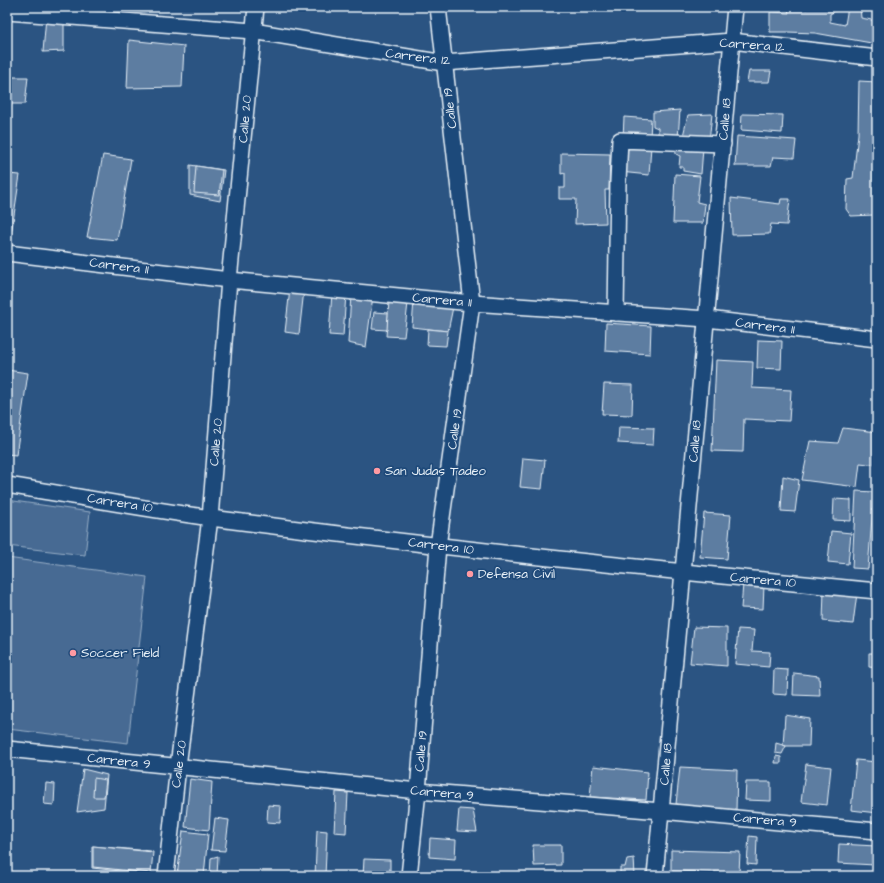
<svg xmlns="http://www.w3.org/2000/svg" width="884" height="883" viewBox="0 0 884 883" font-family="'Architects Daughter',sans-serif">
<rect width="100%" height="100%" fill="#2b5482"/>
<filter id="ink" filterUnits="userSpaceOnUse"><feTurbulence type="fractalNoise" baseFrequency=".025" numOctaves="2"/><feDisplacementMap in="SourceGraphic" scale="8" xChannelSelector="R" yChannelSelector="G"/><feConvolveMatrix kernelMatrix="1 2 1 2 8 2 1 2 1" color-interpolation-filters="sRGB"/></filter>
<g filter="url(#ink)">
<g fill="#476b93" stroke="#98aec6">
<polygon points="7,500 90,512 85,555 7,546"/>
<polygon points="7,558 147,577 128,743 7,729"/>
</g>
<g fill="#5d7da1" stroke="#e8f1f8">
<polygon points="787,7 797,7 807,9 807,7 837,7 837,10 830,14 830,22 845,25 848,7 860,7 861,18 877,21 877,44 815,33 788,32 770,32 770,12 789,13"/>
<polygon points="46,17 64,19 64,51 43,52"/>
<polygon points="129,40 184,46 182,87 127,88"/>
<polygon points="749,71 771,71 769,82 747,82"/>
<polygon points="7,77 28,77 25,104 7,104"/>
<polygon points="859,81 877,82 877,156 874,181 876,182 874,215 851,216 846,209 847,179 853,178 858,134"/>
<polygon points="680,110 678,139 658,139 658,128 653,126 653,112"/>
<polygon points="712,114 709,141 682,140 688,115"/>
<polygon points="742,114 783,115 782,133 741,130"/>
<polygon points="624,117 651,119 650,138 623,138"/>
<polygon points="737,136 796,140 794,158 773,157 771,166 735,166"/>
<polygon points="675,145 703,148 701,174 683,171 683,167 679,167 680,156 676,154"/>
<polygon points="623,146 651,146 649,175 620,172"/>
<polygon points="561,153 610,154 609,190 605,190 606,223 575,224 576,199 559,199 559,188 565,188 565,173 561,174"/>
<polygon points="103,155 131,159 117,240 87,237"/>
<polygon points="190,165 224,170 220,201 190,195"/>
<polygon points="196,166 222,170 219,195 194,193"/>
<polygon points="7,174 20,175 11,235 7,234"/>
<polygon points="675,174 700,176 697,202 705,204 703,223 673,223"/>
<polygon points="731,198 780,204 781,199 790,199 787,225 771,224 769,234 732,235"/>
<polygon points="290,289 304,290 299,334 285,332"/>
<polygon points="332,293 346,294 343,336 329,335"/>
<polygon points="351,295 373,296 366,347 348,343"/>
<polygon points="414,300 453,307 448,331 412,327"/>
<polygon points="389,302 408,303 404,337 386,336"/>
<polygon points="374,312 388,313 387,330 372,329"/>
<polygon points="606,323 651,326 650,354 605,351"/>
<polygon points="428,329 448,331 446,346 427,345"/>
<polygon points="758,340 782,341 781,369 757,368"/>
<polygon points="716,360 753,362 752,388 791,390 789,421 744,419 743,452 712,451"/>
<polygon points="7,370 28,373 16,455 7,454"/>
<polygon points="604,384 633,385 632,415 602,414"/>
<polygon points="619,427 654,428 653,445 618,443"/>
<polygon points="843,428 877,432 877,465 860,463 857,487 802,480 810,441 838,443"/>
<polygon points="523,458 545,460 542,489 520,487"/>
<polygon points="783,476 799,480 795,512 781,511"/>
<polygon points="856,491 874,492 868,569 852,568"/>
<polygon points="834,499 851,500 851,521 833,520"/>
<polygon points="704,513 731,515 727,559 700,557"/>
<polygon points="831,531 851,533 848,564 828,562"/>
<polygon points="743,584 764,585 763,609 741,608"/>
<polygon points="824,590 857,593 853,624 823,621"/>
<polygon points="694,627 727,628 727,666 690,663"/>
<polygon points="738,629 754,630 752,651 770,652 769,667 735,664"/>
<polygon points="869,653 877,653 877,668 869,667"/>
<polygon points="774,669 788,670 787,695 773,694"/>
<polygon points="794,673 819,676 820,696 793,695"/>
<polygon points="785,715 810,719 809,746 783,746"/>
<polygon points="776,743 786,746 782,754 775,753"/>
<polygon points="776,756 781,757 781,763 775,763"/>
<polygon points="856,760 877,762 877,813 851,810"/>
<polygon points="806,764 831,767 827,805 801,802"/>
<polygon points="593,766 648,772 646,800 590,797"/>
<polygon points="680,767 737,770 736,811 676,804"/>
<polygon points="83,769 107,775 104,808 77,812"/>
<polygon points="94,778 106,780 104,797 93,797"/>
<polygon points="190,779 212,782 209,830 185,827"/>
<polygon points="746,782 771,782 771,801 745,800"/>
<polygon points="46,783 55,784 54,805 44,804"/>
<polygon points="336,792 348,793 346,833 334,832"/>
<polygon points="268,805 281,806 280,823 267,822"/>
<polygon points="459,809 473,810 477,832 457,831"/>
<polygon points="215,818 229,820 225,851 211,850"/>
<polygon points="317,830 327,831 325,876 315,876"/>
<polygon points="183,831 208,834 204,876 177,876"/>
<polygon points="749,836 757,837 756,865 747,864"/>
<polygon points="430,838 456,840 455,859 429,857"/>
<polygon points="839,844 876,846 875,865 838,863"/>
<polygon points="533,845 561,845 561,865 534,866"/>
<polygon points="92,846 151,851 148,874 92,868"/>
<polygon points="93,846 153,852 151,873 93,867"/>
<polygon points="671,850 740,852 739,873 671,871"/>
<polygon points="218,856 217,876 210,876 211,858"/>
<polygon points="634,858 635,876 620,875 620,867 625,867 627,859"/>
<polygon points="364,859 390,860 390,876 363,876"/>
<polygon points="148,874 148,876 125,876 125,875"/>
</g>
<g fill="none" stroke-linecap="round" stroke-linejoin="round">
<g stroke="#e8f1f8" stroke-width="18">
<g id="street">
<polyline points="7,12 253,31 444,63 732,41 877,58"/>
<polyline points="7,253 229,280 472,303 707,319 877,339"/>
<polyline points="616,313 618,181 620,140 723,144"/>
<path d="M7 485C75 496 143 509 211 518 433 547 655 570 877 591"/>
<polyline points="7,749 418,791 661,811 877,831"/>
<polyline points="166,876 178,766 210,518 229,280 256,7"/>
<polyline points="409,876 418,791 438,546 472,303 438,7"/>
<polyline points="655,876 735,7"/>
</g>
</g>
<use href="#street" stroke="#1f4a7a" stroke-width="15"/>
</g>
</g>
<g fill="#ff9aa2" stroke="#1f4a7a" stroke-width="1.5">
<circle cx="377" cy="471" r="4"/>
<circle cx="470" cy="574" r="4"/>
<circle cx="73" cy="653" r="4"/>
</g>
<g text-anchor="middle" dominant-baseline="central" stroke-width="3.5" stroke-linejoin="round" paint-order="stroke">
<g font-size="13" fill="#e8f1f8" stroke="#1f4a7a">
<text transform="translate(752 45) rotate(4)">Carrera 12</text>
<text transform="translate(418 57) rotate(7)">Carrera 12</text>
<text transform="translate(450 108) rotate(-97)">Calle 19</text>
<text transform="translate(245 119) rotate(-85)">Calle 20</text>
<text transform="translate(725 119) rotate(-85)">Calle 18</text>
<text transform="translate(119 266) rotate(7)">Carrera 11</text>
<text transform="translate(442 300) rotate(5)">Carrera 11</text>
<text transform="translate(765 326) rotate(7)">Carrera 11</text>
<text transform="translate(455 429) rotate(-82)">Calle 19</text>
<text transform="translate(695 441) rotate(-85)">Calle 18</text>
<text transform="translate(216 442) rotate(-85)">Calle 20</text>
<text transform="translate(120 503) rotate(9)">Carrera 10</text>
<text transform="translate(441 546) rotate(7)">Carrera 10</text>
<text transform="translate(763 580) rotate(5)">Carrera 10</text>
<text transform="translate(421 751) rotate(-85)">Calle 19</text>
<text transform="translate(119 761) rotate(6)">Carrera 9</text>
<text transform="translate(179 764) rotate(-83)">Calle 20</text>
<text transform="translate(666 764) rotate(-85)">Calle 18</text>
<text transform="translate(442 793) rotate(5)">Carrera 9</text>
<text transform="translate(765 820) rotate(5)">Carrera 9</text>
</g>
<g font-size="13" fill="#e8f1f8" stroke="#1f4a7a" text-anchor="start">
<text x="385" y="471">San Judas Tadeo</text>
<text x="478" y="574">Defensa Civil</text>
<text x="81" y="653">Soccer Field</text>
</g>
</g>
<rect width="884" height="883" fill="none" stroke="#1f4a7a" stroke-width="24"/>
<rect x="12" y="12" width="860" height="859" fill="none" stroke="#e8f1f8" stroke-width="1.5" filter="url(#ink)"/>
</svg>
